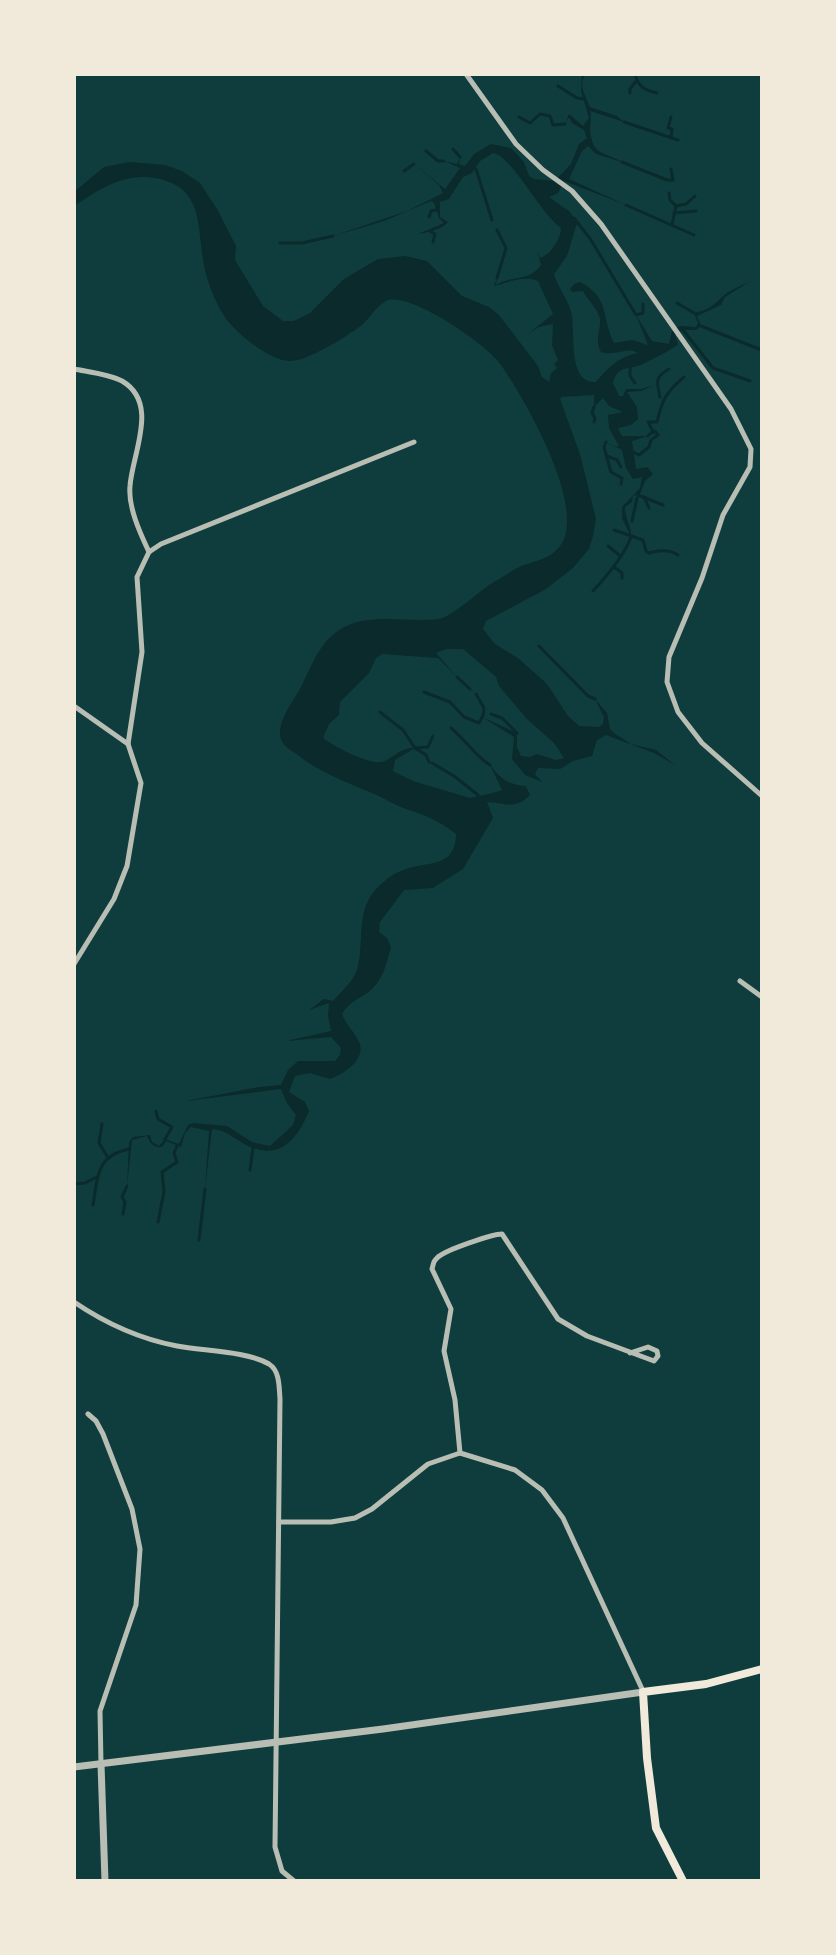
<svg xmlns="http://www.w3.org/2000/svg" width="836" height="1955" viewBox="0 0 836 1955" font-family="'Open Sans',sans-serif">
<rect width="100%" height="100%" fill="#0f3d3e"/>
<path fill="#0a2a2b" d="M582 74H586C577 85 586 96 590 107L617 116 624 122 590 111C592 118 590 122 590 129 592 155 602 151 622 162L596 154 588 146 582 151 569 179 626 205 564 181 558 193 549 197 570 212 577 223 567 256 554 274C558 288 570 302 572 316 575 334 568 384 596 382 609 367 618 357 638 353 626 346 616 357 601 352 594 340 601 331 600 319 598 308 588 301 583 291L572 292 570 289 574 284 580 282C611 298 601 318 614 343L632 340 648 345 636 315 652 341 669 344 672 331 680 326 696 327 698 323 694 313C707 310 712 307 722 297 730 290 743 285 752 280L725 297 721 305 697 316 701 326 696 330H683L675 335 678 344C675 348 644 364 638 366 624 369 617 368 613 383L619 396H623L626 389H641L655 385 641 391 627 392 637 407 638 419 631 425 618 428 622 436H648L632 441 636 469 647 467 653 474 645 481 640 494 633 496 632 502 625 507C625 520 632 526 631 537L622 518V507L640 488 642 477 633 479 626 468 622 450 606 442 615 447 619 446 609 428 608 415 623 412 609 406 603 398 594 407V395L562 397 560 399 580 454 596 519 593 536 589 549 573 568 546 589 486 621 483 629 495 644 518 658 547 684 568 716 579 726 599 727 603 724 604 717 595 699 607 713 610 729 614 733 631 744 656 750 675 765 654 753 606 735 597 740 592 756 573 761 560 769 538 768 535 774 542 782 525 775 512 759 514 737 482 717 517 733V747L521 756 530 757 537 754 556 760 564 758 554 743 527 719 499 686 496 677 463 649H446L436 653 457 677 438 658 382 654 376 658 369 673 340 702 339 715 329 724 323 738C335 747 372 767 385 761 397 755 400 748 415 748L395 760 393 771 413 781 470 798C481 795 492 794 502 790L490 765C501 779 508 785 526 786L530 795C515 810 506 803 487 802L493 818 463 869 433 888 404 890 380 922 379 932 387 938 391 947C387 961 384 978 372 989 362 998 349 1001 342 1014 346 1025 354 1031 359 1042 367 1059 344 1074 330 1079L310 1073 295 1076 289 1092 305 1102 309 1111C299 1136 282 1159 253 1148 238 1143 229 1130 212 1129L205 1189 209 1131 191 1127 185 1133 181 1147 166 1141 162 1147C153 1148 150 1143 147 1136L132 1140 127 1186 129 1142 133 1137 150 1135 152 1142 159 1146 165 1139 179 1144 188 1125 193 1123 227 1126 252 1142 270 1146 293 1125 296 1115 287 1103 281 1089 186 1101 259 1087 281 1085 288 1070 298 1061H335L340 1055 341 1048 331 1037 286 1041 331 1031 328 1016 329 1003 309 1010 324 999 333 1001C342 990 355 981 358 966 364 940 356 911 376 889 383 882 392 874 401 871 424 860 455 871 456 834 441 822 427 816 409 810 396 806 384 798 372 793 346 782 321 773 299 756 294 752 286 748 283 743 274 732 287 709 294 699 309 677 314 647 338 631 365 611 407 623 438 619 451 618 480 590 494 582 504 576 514 569 524 565 538 560 550 559 560 546 588 508 525 400 501 365 488 345 408 290 386 301 376 306 370 318 362 325 347 336 307 362 289 361 269 360 239 335 227 320 217 306 209 287 205 270 196 231 207 187 155 178 123 173 100 189 74 206V192L104 167 130 162 165 165 182 171 200 183 217 209 236 246 235 260 263 306 283 321H294L310 313 344 279 378 259 405 256 427 261 462 296 489 307 499 315 538 366 542 377 549 382 551 373 557 368 554 364 558 360 552 345 553 324 539 327 528 334 553 314 538 281C523 275 507 283 494 286L497 278 496 285C511 275 530 282 541 265L537 250 540 258C550 255 561 239 561 228 539 212 513 157 493 153L480 161 472 173 463 177 449 199 440 202V217L448 222C441 230 429 232 418 234L444 223 439 218 434 203 431 201 384 221 333 236 407 211 443 193 439 185 414 164 445 189 460 168 444 161 457 164 460 157 459 164 465 166 474 154 491 144 511 148 524 162 529 176 534 179 555 181 571 164 579 144 587 138 584 130 572 123 569 117 565 124 569 114 583 126 589 118 581 91Z"/>
<g fill="none" stroke-linecap="round" stroke-linejoin="round">
<g stroke="#0a2a2b" stroke-width="3">
<path d="M635 74C638 87 645 90 657 93"/>
<polyline points="558,86 577,98 584,99"/>
<polyline points="630,93 630,89 637,80"/>
<polyline points="519,117 530,123 540,114 550,116 553,125 565,124"/>
<polyline points="624,122 678,140"/>
<polyline points="671,137 672,129 668,128 671,117"/>
<polyline points="453,149 460,157"/>
<polyline points="426,151 438,161 444,161"/>
<polyline points="622,162 667,180 673,180 671,169"/>
<polyline points="476,169 492,220"/>
<polyline points="404,171 414,164"/>
<polyline points="669,193 670,200 676,206 672,225"/>
<polyline points="626,205 694,235"/>
<polyline points="676,206 686,204 695,196"/>
<polyline points="674,213 696,211"/>
<polyline points="429,217 431,211 436,210"/>
<polyline points="574,218 591,240 636,315 643,313 643,304"/>
<polyline points="497,230 506,248 497,278"/>
<polyline points="431,232 435,234 433,242"/>
<polyline points="280,243 302,243 333,236"/>
<polyline points="677,303 694,313"/>
<polyline points="701,326 759,349"/>
<polyline points="683,330 713,368 750,381"/>
<polyline points="630,367 630,376 635,383"/>
<path d="M660 397C657 383 654 377 669 369"/>
<polyline points="594,422 595,418 592,413 594,407"/>
<path d="M648 436 653 431 648 422H657C662 400 666 392 684 377"/>
<polyline points="606,442 604,447 611,472 622,478 621,484"/>
<polyline points="633,452 639,455 649,447 651,440 658,435 655,431 653,433"/>
<polyline points="607,456 617,460 621,467"/>
<polyline points="638,495 663,505"/>
<polyline points="644,497 649,508"/>
<polyline points="632,521 637,498"/>
<path d="M614 530 643 540 646 551 649 553C659 550 669 549 678 555"/>
<polyline points="608,546 619,555"/>
<polyline points="614,567 622,573 622,578"/>
<path d="M593 591C606 577 624 556 631 537"/>
<polyline points="539,646 588,696 595,699"/>
<polyline points="457,677 470,689"/>
<polyline points="424,692 450,702 464,717 479,723 482,717"/>
<polyline points="476,694 484,708 483,716"/>
<polyline points="380,712 403,730 415,748 426,755 429,762"/>
<polyline points="491,714 502,718 517,733"/>
<path d="M451 728C466 740 474 755 490 765"/>
<polyline points="415,748 428,747 433,736"/>
<polyline points="432,763 454,776 478,795"/>
<polyline points="156,1111 158,1119 172,1127 165,1139"/>
<polyline points="102,1124 99,1143 107,1156"/>
<polyline points="250,1170 253,1148"/>
<polyline points="74,1184 85,1183 97,1177"/>
<path d="M93 1205C98 1176 96 1156 129 1149"/>
<polyline points="123,1214 125,1202 122,1197 127,1186"/>
<polyline points="158,1222 164,1192 162,1172 177,1162 174,1153 177,1146"/>
<polyline points="199,1240 205,1189"/>
</g>
<g stroke="#b8beb3" stroke-width="5">
<polyline points="466,74 516,144 543,170 572,191 601,224 731,409 751,449 750,467 723,515 702,578 669,657 667,682 678,712 702,743 762,796"/>
<path d="M74 369C89 372 109 374 122 381 160 403 132 454 130 486 128 507 140 533 149 552"/>
<polyline points="74,706 128,744"/>
<polyline points="74,964 114,899 127,866 141,783 128,744 142,652 137,577 149,552 161,544 414,442"/>
<polyline points="740,981 762,997"/>
<path d="M74 1302C105 1323 140 1339 177 1346 203 1351 247 1351 269 1364 280 1371 279 1387 280 1399L275 1847 282 1871 294 1881"/>
<polyline points="88,1414 96,1421 103,1434 132,1509 140,1549 136,1605 100,1711 101,1764"/>
<path d="M460 1453 455 1400 444 1351 451 1309 432 1269C434 1262 433 1262 438 1257 446 1250 492 1234 502 1234L558 1319 587 1336 654 1361 658 1356 657 1351 648 1347 630 1353"/>
<polyline points="279,1522 331,1522 355,1518 372,1509 428,1464 460,1453 515,1470 542,1490 563,1518 643,1691"/>
</g>
<g stroke="#b8beb3" stroke-width="7">
<polyline points="101,1764 105,1881"/>
<polyline points="74,1767 383,1729 643,1692"/>
</g>
<polyline stroke="#f1e9da" stroke-width="8" points="683,1881 656,1828 647,1758 643,1692 706,1684 762,1669"/>
</g>
<rect width="836" height="1955" fill="none" stroke="#f1e9da" stroke-width="152"/>
</svg>
